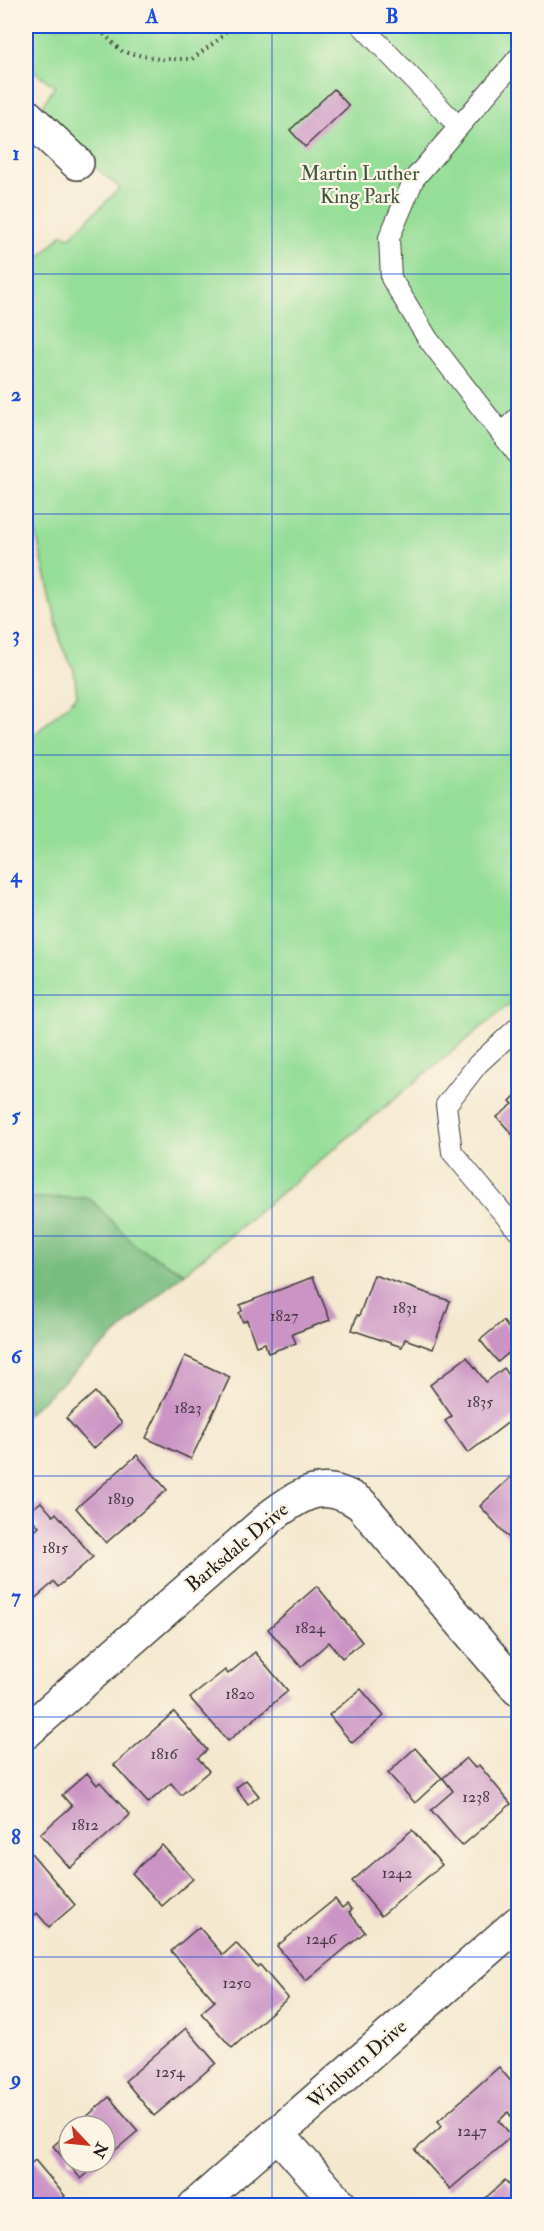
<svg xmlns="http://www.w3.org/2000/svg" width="544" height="2231" viewBox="0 0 544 2231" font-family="'IM FELL Double Pica',serif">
<rect width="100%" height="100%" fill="#fcf5e5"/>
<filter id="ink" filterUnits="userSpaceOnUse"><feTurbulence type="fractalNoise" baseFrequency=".0167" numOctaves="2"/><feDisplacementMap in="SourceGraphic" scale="12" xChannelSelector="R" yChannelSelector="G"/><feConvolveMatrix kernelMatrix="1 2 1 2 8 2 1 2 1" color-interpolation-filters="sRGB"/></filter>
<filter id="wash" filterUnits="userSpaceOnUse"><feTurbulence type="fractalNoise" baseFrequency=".008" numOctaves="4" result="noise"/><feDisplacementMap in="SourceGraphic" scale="24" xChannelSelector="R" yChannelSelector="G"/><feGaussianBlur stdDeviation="1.35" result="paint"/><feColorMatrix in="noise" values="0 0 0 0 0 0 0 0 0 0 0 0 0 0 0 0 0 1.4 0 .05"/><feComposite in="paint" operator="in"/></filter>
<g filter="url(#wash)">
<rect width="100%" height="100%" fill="#f4e8cf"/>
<polygon fill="#95de98" stroke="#587d5a" stroke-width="1.5" points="26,26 518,26 518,997 184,1273 137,1247 89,1198 26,1198 26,742 77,696 74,670 62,647 35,529 26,529 26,272 62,234 70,237 120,188 35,117 55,86 26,66"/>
<polygon fill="#78bd80" stroke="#4a6c4e" stroke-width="1.5" points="26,1192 27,1198 89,1198 137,1247 184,1273 26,1415"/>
<g id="blocks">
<g fill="#cb94c5">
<polygon points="334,89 349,106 305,147 290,130"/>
<polygon points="518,1093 518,1141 497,1117 513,1104 510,1101"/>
<polygon points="374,1275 450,1301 433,1349 405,1339 402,1347 352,1330 357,1315 359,1316"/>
<polygon points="313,1277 330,1320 292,1334 296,1343 268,1353 265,1343 256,1346 247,1320 243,1322 239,1313 242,1311 240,1305"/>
<polygon points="503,1321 518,1340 518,1345 498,1362 480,1340"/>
<polygon points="185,1356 230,1377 191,1459 146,1438"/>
<polygon points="467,1357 486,1382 504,1368 518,1388 518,1415 468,1453 445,1421 452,1416 430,1385"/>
<polygon points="95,1392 122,1423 93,1449 66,1418"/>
<polygon points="137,1455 167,1490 106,1543 76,1508"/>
<polygon points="515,1473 518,1477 518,1548 480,1506"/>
<polygon points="41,1502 53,1516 56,1513 93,1557 58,1587 54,1582 26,1606 26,1539 39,1527 27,1513"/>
<polygon points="317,1586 362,1642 342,1658 329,1642 301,1667 268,1629"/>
<polygon points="255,1652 288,1691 228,1741 190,1698 225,1670 228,1674"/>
<polygon points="361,1689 384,1716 352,1743 329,1715"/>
<polygon points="174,1712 207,1750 198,1758 209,1771 181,1795 171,1783 148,1803 114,1765"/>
<polygon points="415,1748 442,1778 415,1803 388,1773"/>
<polygon points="466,1758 475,1768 479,1765 511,1804 462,1846 431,1810 453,1791 443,1778"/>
<polygon points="87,1773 97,1785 100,1782 130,1815 70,1868 40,1834 72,1806 62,1795"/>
<polygon points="246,1780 259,1796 248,1805 236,1788"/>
<polygon points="412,1830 442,1865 381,1916 352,1881"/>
<polygon points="162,1845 193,1879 162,1906 132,1873"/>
<polygon points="26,1847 75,1905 49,1927 37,1913 26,1924"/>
<polygon points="335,1899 342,1908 347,1904 352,1910 349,1912 365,1932 306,1981 277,1946"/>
<polygon points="199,1927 223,1955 236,1943 257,1967 260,1965 288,1998 232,2048 201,2013 215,2001 171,1951"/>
<polygon points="186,2028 216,2063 154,2116 125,2081"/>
<polygon points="499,2067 518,2090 518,2126 508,2112 499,2121 512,2136 450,2189 415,2150 442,2126 438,2121"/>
<polygon points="109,2097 138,2131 105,2159 105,2126 76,2126"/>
<polygon points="69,2132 69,2162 101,2162 81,2179 53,2146"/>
<polygon points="35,2160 65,2196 53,2206 26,2206 26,2168"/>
<polygon points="505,2180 518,2195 518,2206 477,2206"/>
</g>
</g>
</g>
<g filter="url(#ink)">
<use href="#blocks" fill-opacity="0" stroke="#3c3b37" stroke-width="1.5"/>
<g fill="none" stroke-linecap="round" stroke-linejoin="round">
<g stroke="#3c3b37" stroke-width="22">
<g id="service">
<polyline points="362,26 458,126"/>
<polyline points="518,58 414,179 389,238 391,278 428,339 518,455"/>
<polyline points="502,433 518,417"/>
<polyline points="518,1027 478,1064 446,1105 452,1152 518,1231"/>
</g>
</g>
<g stroke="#3c3b37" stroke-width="36">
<g id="minor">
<polyline points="26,115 77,163"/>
<path d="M26 1732 274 1514C305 1491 326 1480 361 1504L518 1689"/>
<polyline points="277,2133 341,2206"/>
<polyline points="195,2206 518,1923"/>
</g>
</g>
<polyline stroke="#3c3b37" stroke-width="4" stroke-dasharray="1.5 4.5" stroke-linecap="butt" points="95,26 123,52 159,59 192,59 218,40 231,26"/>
<use href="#service" stroke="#fff" stroke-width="20"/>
<use href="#minor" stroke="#fff" stroke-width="33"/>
</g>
</g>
<path fill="none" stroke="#1d4ed8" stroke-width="1.5" stroke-opacity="0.55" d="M272 26V2206M26 274H518M26 514H518M26 755H518M26 995H518M26 1236H518M26 1476H518M26 1717H518M26 1957H518"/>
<g text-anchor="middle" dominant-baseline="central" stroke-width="4.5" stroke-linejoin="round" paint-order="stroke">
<g font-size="16" fill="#483a46">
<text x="405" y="1308">1831</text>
<text x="284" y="1316">1827</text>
<text x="480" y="1402">1835</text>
<text x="188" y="1408">1823</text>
<text x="121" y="1499">1819</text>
<text x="55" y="1548">1815</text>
<text x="310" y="1628">1824</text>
<text x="240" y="1694">1820</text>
<text x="164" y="1754">1816</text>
<text x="476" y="1797">1238</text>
<text x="85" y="1825">1812</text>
<text x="397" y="1873">1242</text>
<text x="321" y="1939">1246</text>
<text x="237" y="1983">1250</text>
<text x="170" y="2072">1254</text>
<text x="472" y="2131">1247</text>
</g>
<g font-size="20" fill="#405641" stroke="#fcf5e5">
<text x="360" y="173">Martin Luther<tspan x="360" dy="23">King Park</tspan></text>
</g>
<g font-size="20" fill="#1c1c1c" stroke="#fcf5e5">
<text transform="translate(237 1547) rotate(-40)">Barksdale Drive</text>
<text transform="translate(357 2064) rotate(-41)">Winburn Drive</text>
</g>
</g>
<rect width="544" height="2231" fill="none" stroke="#fcf5e5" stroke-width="66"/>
<g transform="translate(87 2144) rotate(116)"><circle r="28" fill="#fcf5e5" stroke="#a29e95" stroke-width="1.5"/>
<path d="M0-4.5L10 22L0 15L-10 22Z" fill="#c8321e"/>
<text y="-9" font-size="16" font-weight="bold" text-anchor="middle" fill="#1c1c1c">N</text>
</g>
<rect x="33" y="33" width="478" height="2165" fill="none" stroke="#1d4ed8" stroke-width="2"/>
<g font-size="20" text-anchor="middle" font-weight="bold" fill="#1d4ed8">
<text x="152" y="23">A</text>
<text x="392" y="23">B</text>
<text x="16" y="160">1</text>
<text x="16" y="401">2</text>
<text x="16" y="641">3</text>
<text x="16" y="882">4</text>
<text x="16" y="1122">5</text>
<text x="16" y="1363">6</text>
<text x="16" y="1603">7</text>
<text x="16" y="1844">8</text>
<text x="16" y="2085">9</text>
</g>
</svg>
